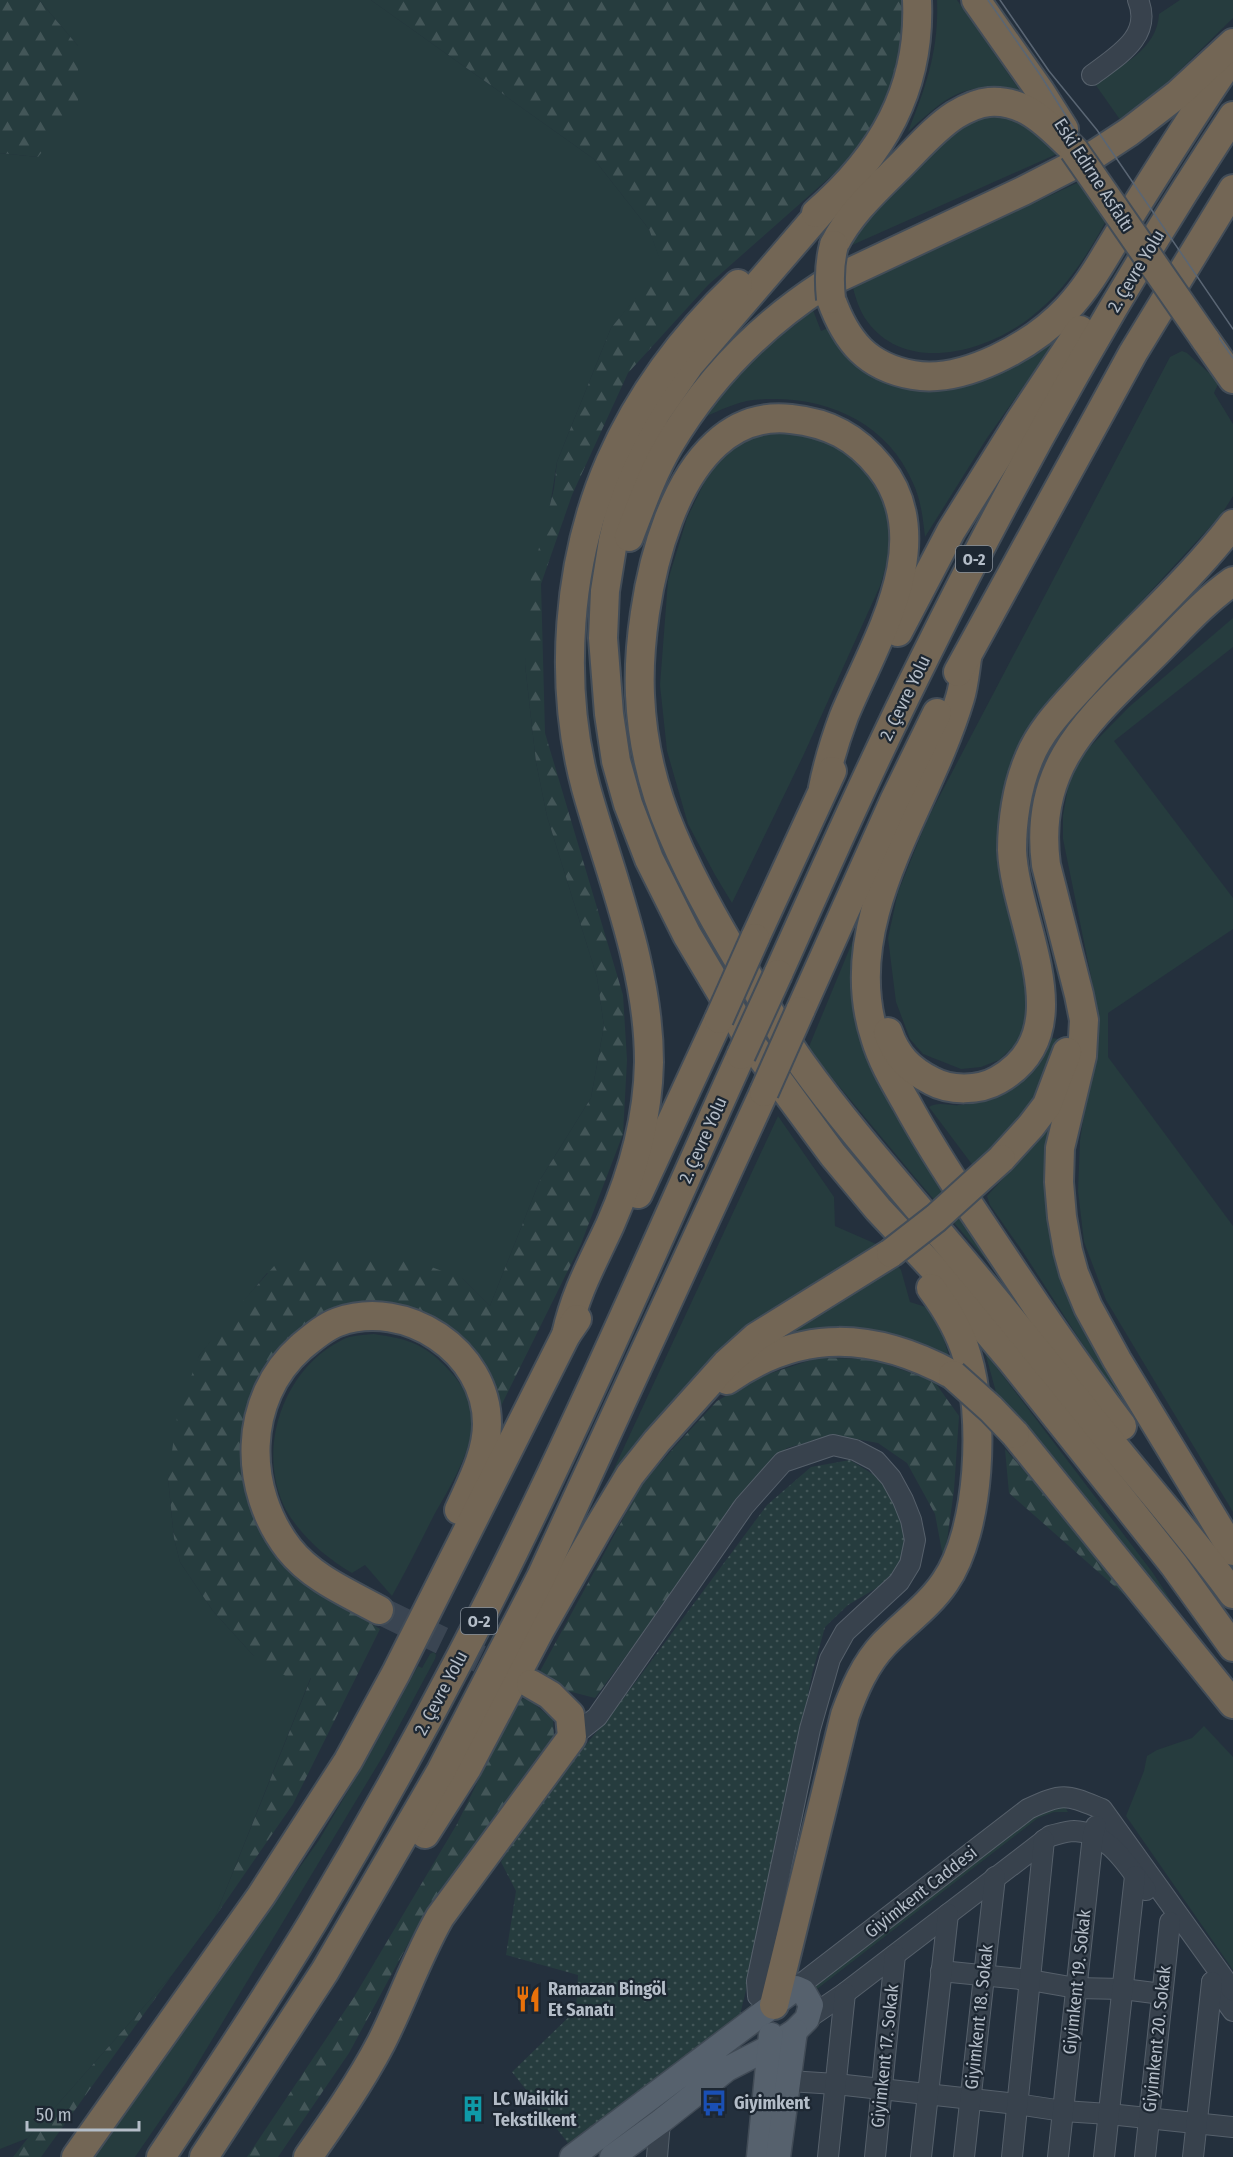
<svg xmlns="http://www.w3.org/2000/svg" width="1233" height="2157" viewBox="0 0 1233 2157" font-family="'Fira Sans Condensed',sans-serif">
<defs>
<pattern id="forest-firs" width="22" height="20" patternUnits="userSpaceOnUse" patternTransform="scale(1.5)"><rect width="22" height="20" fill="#263c3e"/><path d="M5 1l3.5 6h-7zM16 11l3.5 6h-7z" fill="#435658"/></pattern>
<pattern id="park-dots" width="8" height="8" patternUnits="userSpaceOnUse" patternTransform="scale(1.5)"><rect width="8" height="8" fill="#263c3e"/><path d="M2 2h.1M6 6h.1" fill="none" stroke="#435658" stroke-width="1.8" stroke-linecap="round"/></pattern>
</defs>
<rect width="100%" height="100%" fill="#24303d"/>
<g fill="#263c3e">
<polygon points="39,0 371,0 594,159 649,229 663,267 611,328 557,462 525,664 536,762 547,816 597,977 604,1026 591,1098 540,1180 490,1306 463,1279 267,1273 199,1356 168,1478 174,1538 180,1562 213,1611 253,1655 311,1677 215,1917 172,1975 28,2138 0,2149 0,153 38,157 78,46"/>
<path d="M937 0H957L1020 91C963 81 949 95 908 132 926 86 939 51 937 0Z"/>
<path d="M1180 0H1233V18L1170 80 1121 121 1095 84C1121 65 1157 50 1159 14Z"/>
<polygon points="986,112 1026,120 1059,153 850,246 858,230 965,120"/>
<path d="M1079 182 1106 221C1086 258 1064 291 1031 317 987 352 906 375 867 321 860 312 856 299 853 288Z"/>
<path d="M813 310 821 331 828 328 841 351 872 376 894 386 920 390 1051 337 1055 342 987 438 925 537C923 519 921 500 913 483 886 419 819 393 753 400 737 402 720 410 705 417L730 383 761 352Z"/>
<polygon points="1182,351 1187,353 1219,382 1214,393 1233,424 1233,496 1221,515 1055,695 1026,737 1023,953 1028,1001 1025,1026 1014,1046 999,1060 981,1067 961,1069 923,1054 910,1039 896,1002 888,938 898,892 927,820 1170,357"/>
<path d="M787 431C802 436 819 438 832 445 845 451 855 462 864 472 894 508 894 544 880 586L804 754 732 903 715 875 688 824 667 751 660 685 668 580 687 518 705 481 718 462 736 446 760 435Z"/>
<polygon points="1233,618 1233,647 1114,741 1233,898 1233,929 1108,1013 1108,1057 1233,1226 1233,1512 1106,1300 1084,1242 1078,1191 1080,1140 1091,1070 1096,1001 1063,839 1063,815 1069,782 1083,754 1129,707"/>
<polygon points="854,938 853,965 996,1265 993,1268 918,1181 808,1049"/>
<path d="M1051 1038 1059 1039 1053 1059 1029 1109 974 1167 929 1107C938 1101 949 1106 960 1105 992 1103 1026 1087 1042 1059 1046 1052 1048 1045 1051 1038Z"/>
<polygon points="778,1116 834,1197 835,1226 883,1247 609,1487 606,1486"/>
<polygon points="1057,1120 1047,1164 1150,1433 1101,1373 1023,1252 990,1205 987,1196"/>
<polygon points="898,1266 901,1270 910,1302 929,1308 939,1322 950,1360 916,1343 856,1331 776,1340"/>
<path d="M374 1334C406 1339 422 1342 446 1367 461 1382 470 1397 472 1418 474 1451 447 1491 432 1519 419 1545 406 1571 392 1596L365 1565 352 1573C326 1558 301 1536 286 1510 255 1450 283 1369 342 1340 351 1335 364 1335 374 1334Z"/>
<polygon points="985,1352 1153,1573 1184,1621 997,1396"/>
<polygon points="434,1652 436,1655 435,1659 383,1756 295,1902 186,2083 135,2157 93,2157 319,1840 371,1752 418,1666 422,1668 430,1654"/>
<polygon points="1204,1726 1233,1757 1233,1970 1126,1816 1144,1771 1147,1756 1157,1750 1192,1738"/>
<polygon points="1062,1802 1068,1812 1054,1812 1038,1818 817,1989 812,1984 1036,1811"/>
</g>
<g fill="url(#forest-firs)">
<polygon points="0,0 39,0 78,46 78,108 38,157 0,153"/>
<polygon points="371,0 905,0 907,10 898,74 864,147 708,285 628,373 572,495 541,584 545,733 623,995 627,1060 623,1134 581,1244 500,1408 484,1363 468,1342 450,1328 411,1307 370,1303 332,1310 303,1326 276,1355 242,1465 247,1499 258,1528 277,1557 303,1582 380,1629 293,1804 215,1917 311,1678 287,1677 253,1655 213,1611 180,1562 174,1538 168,1478 178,1411 199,1356 231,1315 275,1265 314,1258 358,1256 413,1260 463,1279 490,1306 540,1180 591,1098 604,1026 597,977 547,816 536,762 525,664 530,583 554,489 557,462 611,328 662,266 649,229 594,159"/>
<polygon points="817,1358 871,1359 934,1381 959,1416 954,1490 944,1562 935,1514 907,1463 878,1443 834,1435 787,1448 760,1474 595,1698 568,1691 539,1673 642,1484 679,1442 717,1401 760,1377"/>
<polygon points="1005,1449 1165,1631 1009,1493"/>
<polygon points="521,1698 531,1701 553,1720 554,1736 535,1760 506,1805 422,1918 349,2053 278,2157 247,2157 354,1997 457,1824 515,1705"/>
<polygon points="172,1975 41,2157 13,2157 28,2138"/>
</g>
<polygon fill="url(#park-dots)" points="850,1460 879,1478 905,1525 903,1558 885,1583 848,1605 825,1627 812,1674 775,1871 739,2019 568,2143 512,2072 576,2010 578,1975 506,1955 516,1891 501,1862 524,1821 623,1699 767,1505 811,1467"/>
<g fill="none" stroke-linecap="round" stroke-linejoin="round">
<polyline stroke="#3a4552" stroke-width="28" stroke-dasharray="28 14" stroke-linecap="butt" points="379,1610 515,1676"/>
<g stroke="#56606b" stroke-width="22">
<g id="minor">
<path d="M1092 75C1117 56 1153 36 1138 0"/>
<polyline points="572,1737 597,1717 744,1506 783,1462 833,1445 855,1450 876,1461 891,1478 903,1500 911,1520 915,1540 910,1564 899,1582 845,1632 830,1659 810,1729 757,1981 758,1996 774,2005"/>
<polyline points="941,1971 1030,1980 1076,1988 1123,1989 1162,1994"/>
<polyline points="1212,1982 1233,2011"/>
<path d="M796 1988 1028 1809C1064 1792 1067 1795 1102 1809L1233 1991"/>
<path d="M807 2019 845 1993 1050 1836C1058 1834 1067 1831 1074 1831 1109 1832 1127 1865 1146 1890"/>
<polyline points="789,2081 836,2084 1017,2104 1063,2111 1109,2114 1233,2127"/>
<polyline points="657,2157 660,2122"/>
<polyline points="828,2157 845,1993"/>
<polyline points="875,2157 895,1955"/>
<polyline points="921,2157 948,1914"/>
<polyline points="964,2157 995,1877"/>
<polyline points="1012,2157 1044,1840"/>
<polyline points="1058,2157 1093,1835 1096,1826"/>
<polyline points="1104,2157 1135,1876"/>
<polyline points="1145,2157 1170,1922"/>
<polyline points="1193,2157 1212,1982"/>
</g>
</g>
<g stroke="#414b56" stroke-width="27">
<g id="major">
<polyline points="572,2157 796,1988 803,1991 811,2005 807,2019 795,2031 770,2047 727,2069 660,2122 612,2157"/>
<polyline points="759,2157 771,2035"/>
<polyline points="778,2157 795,2031"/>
</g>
</g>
<g stroke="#434d58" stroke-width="32">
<g id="highway">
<polyline points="976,0 1040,91 1064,129"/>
<polyline points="831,200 690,364 656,413 638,451 625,490 613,541 605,591 603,638 609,714 616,761 628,804 649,859 687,935 751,1043 791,1098 833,1155 878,1209 936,1271 1012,1361 1174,1565 1233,1647"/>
<path d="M816 213C882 156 921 89 917 0"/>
<path d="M834 245C850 213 876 190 901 165 918 148 935 128 955 115 965 109 977 103 989 102 1026 99 1050 127 1074 150"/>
<path d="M831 299C846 341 867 367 913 375 964 384 1033 345 1067 309 1091 284 1107 252 1126 222 1159 169 1192 116 1227 65"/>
<polyline points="1205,339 1233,379"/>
<path d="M629 537C641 506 652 474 669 445 707 381 760 326 823 285L1023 191 1097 153 1129 132 1178 94 1233 43"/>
<path d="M1233 581C1203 602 1179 630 1153 656 1089 720 1033 765 1046 865L1079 995 1084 1020 1082 1056 1060 1148 1059 1182 1062 1217 1068 1251 1074 1273 1088 1307 1117 1360 1233 1551"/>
<polyline points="898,632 951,531 1021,419 1080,330"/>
<path d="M967 658C965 671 964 685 960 698 938 772 895 838 875 912 864 953 862 997 875 1037 882 1061 894 1081 906 1102 927 1141 951 1178 975 1214 1023 1286 1070 1357 1122 1426"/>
<polyline points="958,672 1133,353 1233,189"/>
<path d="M823 788C828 763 835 740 844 716 874 643 940 542 880 467 856 437 829 423 791 419 670 405 636 608 640 695 642 742 653 789 672 833 695 888 726 940 757 991 772 1015 785 1041 802 1064 848 1128 901 1187 952 1248 1007 1313 1060 1380 1114 1446 1154 1495 1196 1543 1233 1594"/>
<polyline points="755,938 832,771"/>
<path d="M778 974C825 869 872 763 924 659 1016 473 1118 290 1233 116"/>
<polyline points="800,1011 894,801 937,713"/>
<path d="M888 1032C896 1056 910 1070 932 1081 950 1091 979 1091 998 1080 1084 1031 1015 924 1012 850 1012 822 1017 787 1028 761 1039 731 1063 707 1084 684 1133 630 1188 582 1233 524"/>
<polyline points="1001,1159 1031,1126 1047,1105 1067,1052"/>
<polyline points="638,1194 719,1019"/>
<path d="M566 1335C576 1291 592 1264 610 1225 633 1173 648 1119 649 1062 649 967 611 878 586 788 558 683 567 561 610 462 640 394 684 335 738 284"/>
<path d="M727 1380C802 1328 874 1332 953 1375"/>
<polyline points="1015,1434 1233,1704"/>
<path d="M379 1610C348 1593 312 1578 289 1549 243 1490 242 1399 301 1347 312 1338 324 1327 338 1322 406 1298 487 1351 487 1424 487 1454 471 1483 459 1510"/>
<polyline points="425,1834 467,1768 541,1628 597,1530 630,1475 657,1441 726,1364 756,1337 891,1253"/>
<path d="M774 2005 845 1715C854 1690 865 1664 884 1644 904 1623 929 1606 945 1582 981 1530 985 1415 967 1356 960 1332 946 1308 931 1288"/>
<polyline points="76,2157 261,1896 348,1761 396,1673 566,1335 577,1319"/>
<path d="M161 2157C213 2079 265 2001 314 1920 365 1834 414 1746 460 1658 563 1461 650 1257 741 1055"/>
<polyline points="204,2157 325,1971 441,1771 541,1577 764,1092"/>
<path d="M308 2157C334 2120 360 2083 381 2043 402 2002 417 1957 440 1917L572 1737 570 1715 550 1695 531 1684"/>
</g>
</g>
<use href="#minor" stroke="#38424d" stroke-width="20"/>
<use href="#major" stroke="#56616d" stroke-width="24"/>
<use href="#highway" stroke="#736655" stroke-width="28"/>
<g stroke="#5a6674" stroke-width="1.5">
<polyline points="988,0 1041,76 1083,143 1233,358"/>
<polyline points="1000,0 1049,71 1097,130 1233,329"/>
</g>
<g stroke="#434d58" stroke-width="32" stroke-linecap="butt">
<g id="highway-bridge">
<polyline points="1074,150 1205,339"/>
<path d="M831 299C829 280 829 264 834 245"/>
<polyline points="719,1019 755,938"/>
<polyline points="741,1055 778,974"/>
<polyline points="764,1092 800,1011"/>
<polyline points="891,1253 936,1218 1001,1159"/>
<polyline points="953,1375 991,1409 1015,1434"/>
</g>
</g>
<use href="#highway-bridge" stroke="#736655" stroke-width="28"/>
</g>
<defs>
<g id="restaurant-bare" transform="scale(2.07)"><path d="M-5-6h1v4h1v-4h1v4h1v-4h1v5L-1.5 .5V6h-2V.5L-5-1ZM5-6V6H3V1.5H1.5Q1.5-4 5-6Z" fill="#e8710a" stroke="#1d2732" stroke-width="2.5" paint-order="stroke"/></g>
<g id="bus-bare" transform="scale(2.07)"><path d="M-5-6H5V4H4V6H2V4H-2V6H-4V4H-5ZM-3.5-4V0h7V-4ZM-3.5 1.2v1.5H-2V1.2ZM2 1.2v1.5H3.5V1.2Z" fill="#1a4fb4" stroke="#1d2732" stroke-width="2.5" paint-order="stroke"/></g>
<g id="building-bare" transform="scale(2.07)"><path d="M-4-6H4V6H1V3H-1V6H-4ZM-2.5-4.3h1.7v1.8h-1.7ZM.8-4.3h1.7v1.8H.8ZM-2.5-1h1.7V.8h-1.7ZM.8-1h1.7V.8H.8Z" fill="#0f9aa8" stroke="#1d2732" stroke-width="2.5" paint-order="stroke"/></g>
</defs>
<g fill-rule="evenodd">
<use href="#restaurant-bare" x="528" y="1999"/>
<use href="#bus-bare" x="714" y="2103"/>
<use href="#building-bare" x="473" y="2109"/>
</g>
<g text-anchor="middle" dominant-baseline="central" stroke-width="4.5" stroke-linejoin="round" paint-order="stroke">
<g fill="#1d2732" stroke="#87909b" stroke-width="1.5">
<rect x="956" y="546" width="36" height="26" rx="4.5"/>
<rect x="461" y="1608" width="36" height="26" rx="4.5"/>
</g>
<g font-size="16" font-weight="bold" fill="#b4bdc8">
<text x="974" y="559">O-2</text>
<text x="479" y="1621">O-2</text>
</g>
<g font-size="18" fill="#b4bdc8" stroke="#1d2732">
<text transform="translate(1094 175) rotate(57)">Eski Edirne Asfaltı</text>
<text transform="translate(1136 271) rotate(-59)">2. Çevre Yolu</text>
<text transform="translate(905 698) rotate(-64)">2. Çevre Yolu</text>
<text transform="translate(703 1140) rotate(-66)">2. Çevre Yolu</text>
<text transform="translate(441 1693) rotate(-62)">2. Çevre Yolu</text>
<text transform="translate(921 1892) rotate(-38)">Giyimkent Caddesi</text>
<text transform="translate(1077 1982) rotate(-84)">Giyimkent 19. Sokak</text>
<text transform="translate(979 2017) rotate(-84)">Giyimkent 18. Sokak</text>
<text transform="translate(1157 2039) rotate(-84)">Giyimkent 20. Sokak</text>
<text transform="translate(885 2056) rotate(-84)">Giyimkent 17. Sokak</text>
</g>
<g font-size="18" font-weight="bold" fill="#b4bdc8" stroke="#1d2732" text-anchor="start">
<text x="548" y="1989">Ramazan Bingöl<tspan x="548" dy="21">Et Sanatı</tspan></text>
<text x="493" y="2099">LC Waikiki<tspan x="493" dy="21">Tekstilkent</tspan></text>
<text x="734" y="2103">Giyimkent</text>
</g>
</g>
<path d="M27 2121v9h112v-9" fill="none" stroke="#b4bdc8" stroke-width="3"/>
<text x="36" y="2121" font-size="18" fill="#b4bdc8" stroke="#1d2732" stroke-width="4.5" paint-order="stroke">50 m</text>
</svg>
